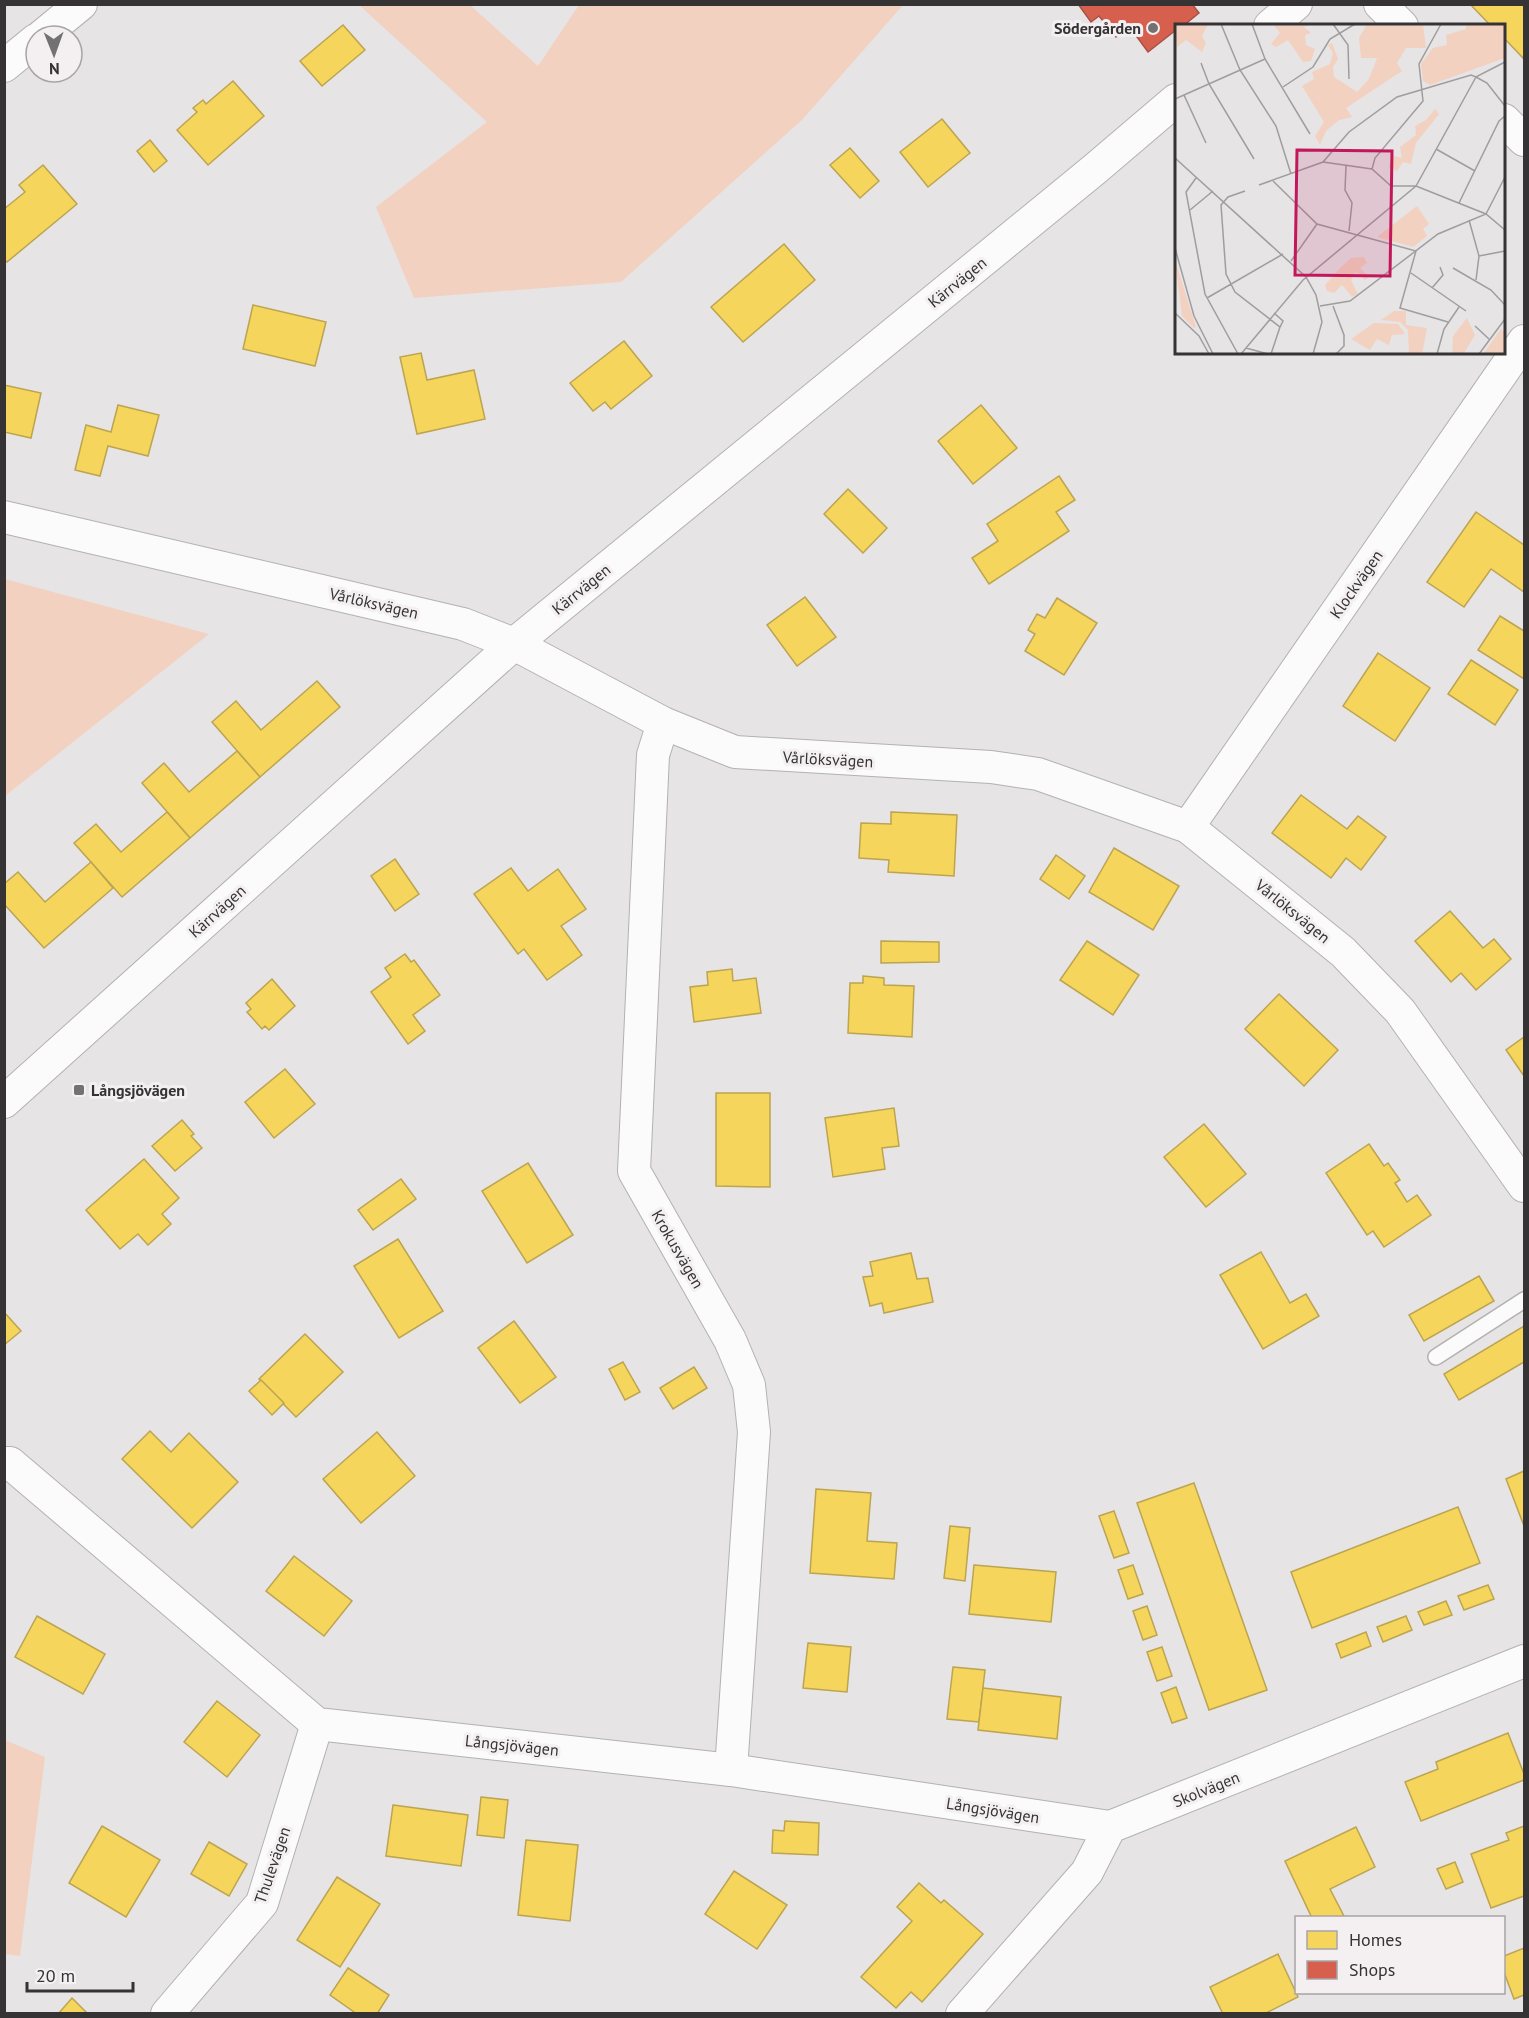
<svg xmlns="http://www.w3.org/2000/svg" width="1529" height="2018" viewBox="0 0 1529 2018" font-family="'PT Sans',sans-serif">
<rect width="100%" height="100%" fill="#e6e4e5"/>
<g fill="#f3d1c0">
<polygon points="359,5 470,5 538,66 579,5 903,5 802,120 621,282 414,298 376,207 487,122"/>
<polygon points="5,579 209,634 5,796 4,579"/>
<polygon points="5,1740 45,1757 20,1956 5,1954"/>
</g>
<g fill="#f6d55c" stroke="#bca450" stroke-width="1.5">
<polygon points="1470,4 1524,4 1524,59 1504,38 1504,26 1491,26"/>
<polygon points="343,25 365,50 322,86 300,61"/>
<polygon points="233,81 264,116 208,165 177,130 197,112 193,108 203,100 206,104"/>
<polygon points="942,119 970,153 928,187 900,152"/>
<polygon points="150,140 167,161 154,172 137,151"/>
<polygon points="850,148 879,181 860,198 830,165"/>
<polygon points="43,165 77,204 7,262 4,259 4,209 25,192 19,185"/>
<polygon points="784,244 815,280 743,342 711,307"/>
<polygon points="253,305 326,322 315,366 243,349"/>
<polygon points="624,341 652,376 611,409 605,402 593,411 570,383"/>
<polygon points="421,353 427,380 474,370 485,419 417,434 400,357"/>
<polygon points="4,385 41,393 31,438 4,432"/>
<polygon points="118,405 159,415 148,456 108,446 100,476 75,470 86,425 111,432"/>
<polygon points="981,405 1017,448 973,484 938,441"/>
<polygon points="1059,476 1075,500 1056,512 1069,531 989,584 972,558 998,541 987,524"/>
<polygon points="848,489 887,528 863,553 824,514"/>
<polygon points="1476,512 1524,545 1524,592 1491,569 1464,607 1427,582"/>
<polygon points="805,597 836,637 797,666 767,625"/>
<polygon points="1057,598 1097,623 1064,675 1025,651 1035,634 1028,630 1037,614 1045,618"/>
<polygon points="1500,616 1524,631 1524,679 1478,650"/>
<polygon points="1378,653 1430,688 1395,741 1343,706"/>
<polygon points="1471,660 1518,690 1495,725 1448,694"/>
<polygon points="317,681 340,707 260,777 212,722 236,701 261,730"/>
<polygon points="237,751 260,777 190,838 142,783 164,763 189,792"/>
<polygon points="1301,795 1347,829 1358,816 1386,837 1361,870 1346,858 1331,878 1272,833"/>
<polygon points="167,812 190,838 122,897 74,843 96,824 121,852"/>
<polygon points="891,812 957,815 954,876 888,872 889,860 859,858 861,823 891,824"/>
<polygon points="1114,848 1179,886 1153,930 1089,892"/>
<polygon points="1056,855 1085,876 1069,899 1040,879"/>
<polygon points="395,859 419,894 395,911 371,876"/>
<polygon points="91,862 113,888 44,948 4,904 4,884 18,872 45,902"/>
<polygon points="511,868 528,891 558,869 586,909 561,926 582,955 547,980 524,949 518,954 474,894"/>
<polygon points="1450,911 1483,948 1494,939 1511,959 1476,990 1461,973 1451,982 1415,941"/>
<polygon points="881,941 939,942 939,962 881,963"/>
<polygon points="1087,941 1139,975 1113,1015 1060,980"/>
<polygon points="405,954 411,962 414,960 440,995 413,1015 425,1031 408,1044 371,992 391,977 385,968"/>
<polygon points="732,969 733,981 756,978 761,1013 694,1022 690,987 708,985 707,972"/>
<polygon points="863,976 884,978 884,985 914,986 912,1037 848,1033 850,983 863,983"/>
<polygon points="272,979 295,1006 269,1030 265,1026 262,1029 247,1012 251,1009 246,1003"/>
<polygon points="1279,994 1338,1050 1304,1086 1245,1029"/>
<polygon points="1524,1037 1524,1076 1506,1050"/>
<polygon points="285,1069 315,1104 274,1138 245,1102"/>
<polygon points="716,1093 770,1093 770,1187 716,1186"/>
<polygon points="894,1108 899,1146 882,1148 885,1169 833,1177 825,1118"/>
<polygon points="182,1120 194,1134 191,1136 202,1148 175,1171 152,1146"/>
<polygon points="1204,1124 1246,1174 1206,1207 1164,1157"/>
<polygon points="1369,1144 1384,1166 1388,1163 1400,1180 1395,1183 1407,1202 1417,1195 1431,1215 1384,1247 1373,1231 1367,1235 1326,1173"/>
<polygon points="144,1159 179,1198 162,1214 171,1224 148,1245 138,1234 120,1249 86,1210"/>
<polygon points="528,1163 573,1235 527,1263 482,1191"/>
<polygon points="401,1179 416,1199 373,1230 358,1210"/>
<polygon points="398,1239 443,1311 399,1338 354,1266"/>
<polygon points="1261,1252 1290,1303 1306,1294 1319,1316 1263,1349 1220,1275"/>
<polygon points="911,1253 917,1279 928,1278 933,1302 884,1313 882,1303 870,1306 863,1277 873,1276 870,1262"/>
<polygon points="1479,1276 1494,1301 1424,1341 1409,1315"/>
<polygon points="4,1312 21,1331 4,1345"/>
<polygon points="514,1321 556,1377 520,1403 478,1348"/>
<polygon points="1524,1326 1524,1362 1459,1400 1444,1374"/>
<polygon points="305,1334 343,1372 296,1417 259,1379"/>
<polygon points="623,1362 640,1392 625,1400 609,1369"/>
<polygon points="694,1367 707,1388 673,1409 660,1388"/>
<polygon points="261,1380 284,1403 272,1415 249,1391"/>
<polygon points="150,1431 171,1452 189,1433 238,1482 192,1528 122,1459"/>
<polygon points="377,1432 415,1476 361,1523 323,1479"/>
<polygon points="1524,1471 1524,1526 1506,1479"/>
<polygon points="1194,1483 1267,1690 1209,1710 1137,1503"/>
<polygon points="816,1489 871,1493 867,1541 897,1543 894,1579 810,1573"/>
<polygon points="1458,1507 1480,1563 1312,1628 1291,1572"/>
<polygon points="1114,1511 1129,1553 1114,1558 1099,1516"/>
<polygon points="950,1526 970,1528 965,1581 944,1578"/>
<polygon points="294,1556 352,1601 324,1636 266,1591"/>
<polygon points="974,1565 1056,1572 1051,1622 969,1614"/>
<polygon points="1133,1565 1143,1594 1128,1599 1118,1570"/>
<polygon points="1488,1585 1494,1599 1464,1610 1458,1596"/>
<polygon points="1446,1601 1452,1615 1424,1625 1418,1612"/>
<polygon points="1147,1606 1157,1635 1143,1640 1133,1611"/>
<polygon points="37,1616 105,1654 83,1694 15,1657"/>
<polygon points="1406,1616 1412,1630 1383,1642 1377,1627"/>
<polygon points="1366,1632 1371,1646 1341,1658 1336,1644"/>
<polygon points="808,1643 851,1647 847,1692 803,1688"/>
<polygon points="1162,1647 1172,1676 1157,1681 1147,1652"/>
<polygon points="953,1667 985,1670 979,1722 947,1719"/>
<polygon points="1176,1687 1187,1718 1172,1723 1161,1693"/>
<polygon points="983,1688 1061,1697 1057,1739 978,1730"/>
<polygon points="217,1701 260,1735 227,1777 184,1742"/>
<polygon points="1508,1733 1524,1774 1524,1780 1421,1821 1405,1782 1438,1769 1436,1762"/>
<polygon points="481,1797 508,1800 504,1838 477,1835"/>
<polygon points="393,1805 468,1815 461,1866 386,1856"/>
<polygon points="785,1821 819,1823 818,1855 772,1853 773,1830 784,1831"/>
<polygon points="102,1826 160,1860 126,1917 69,1883"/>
<polygon points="1524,1826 1524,1896 1491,1908 1471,1854 1509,1840 1506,1833"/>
<polygon points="1356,1827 1375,1867 1330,1889 1345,1918 1312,1918 1285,1861"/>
<polygon points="526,1840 578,1845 570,1921 518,1915"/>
<polygon points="209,1842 247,1864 229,1896 191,1874"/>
<polygon points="1455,1862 1463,1882 1446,1889 1437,1869"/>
<polygon points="734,1871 787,1905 757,1949 705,1914"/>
<polygon points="337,1877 380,1904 340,1967 297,1940"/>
<polygon points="919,1883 941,1903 944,1900 983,1934 922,2002 911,1992 896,2008 861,1977 912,1921 897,1907"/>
<polygon points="1524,1948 1524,1995 1514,1999 1504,1972 1504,1956"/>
<polygon points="1278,1954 1298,1997 1264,2014 1223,2014 1210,1987"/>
<polygon points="348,1968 389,1995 377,2014 357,2014 330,1995"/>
<polygon points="72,1998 88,2014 58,2014"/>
</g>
<polygon fill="#d6604d" stroke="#a65246" stroke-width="1.5" points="1078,4 1192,4 1199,13 1183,26 1176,26 1176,30 1148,52 1129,26 1116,37 1099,16 1091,22"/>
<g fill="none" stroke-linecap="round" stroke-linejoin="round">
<g stroke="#b3b1b2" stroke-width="18">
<polyline id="service" points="1436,1357 1524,1300"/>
</g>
<g stroke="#b3b1b2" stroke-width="34">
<g id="minor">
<polyline points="1380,4 1402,26"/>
<polyline points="1270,26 1296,4"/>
<polyline points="42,36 81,4"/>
<polyline points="4,66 36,40"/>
<polyline points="1504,120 1524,140"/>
<polyline points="4,517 463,624 514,644 663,723 735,752 991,767 1038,774 1188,827 1343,952 1400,1011 1524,1186"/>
<polyline points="663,723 653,755 634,1171 730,1340 749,1385 754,1432 731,1770"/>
<polyline points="1188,827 1524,341"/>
<polyline points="4,1102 514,644 1095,169 1176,100"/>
<polyline points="4,1463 10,1463 317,1724 731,1770 1110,1827"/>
<polyline points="167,2014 262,1903 317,1724"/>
<polyline points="962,2014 1087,1872 1110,1827 1524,1661"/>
</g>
</g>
<use href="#service" stroke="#fbfbfb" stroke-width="15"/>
<use href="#minor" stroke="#fbfbfb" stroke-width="32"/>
</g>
<g fill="#737172" stroke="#f4f0f2" stroke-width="2">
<circle cx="1153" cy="28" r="6"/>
<rect x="73" y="1084" width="12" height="12" rx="3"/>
</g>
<g text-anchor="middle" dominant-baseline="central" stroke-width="6" stroke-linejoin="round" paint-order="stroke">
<g font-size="16" font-weight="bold" fill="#353334" stroke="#f4f0f2" text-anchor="end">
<text x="1141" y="28">Södergården</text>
<text x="91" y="1090" text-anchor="start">Långsjövägen</text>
</g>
<g font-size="16" fill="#353334" stroke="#f4f0f2">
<text transform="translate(957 282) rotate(-39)">Kärrvägen</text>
<text transform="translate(1356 584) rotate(-55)">Klockvägen</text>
<text transform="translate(581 589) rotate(-39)">Kärrvägen</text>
<text transform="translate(374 603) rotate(13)">Vårlöksvägen</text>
<text transform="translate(828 759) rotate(3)">Vårlöksvägen</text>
<text transform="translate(217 911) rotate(-42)">Kärrvägen</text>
<text transform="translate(1293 911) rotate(39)">Vårlöksvägen</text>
<text transform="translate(678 1249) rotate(60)">Krokusvägen</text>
<text transform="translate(512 1745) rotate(6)">Långsjövägen</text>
<text transform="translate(1206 1789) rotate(-22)">Skolvägen</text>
<text transform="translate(993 1810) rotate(9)">Långsjövägen</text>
<text transform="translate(272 1865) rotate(-71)">Thulevägen</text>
</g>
</g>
<g transform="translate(1175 24)">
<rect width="330" height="330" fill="#e6e4e5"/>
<path d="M0 0H33L27 12 31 19 27 28 11 16 2 23ZM98 0H138L129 3 136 9 130 11 131 21 140 25 136 37 128 38 113 16 101 23 96 20 105 9ZM192 0H248L251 24H231L222 39 227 47 171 84 177 93 164 96 151 107 145 121 140 112 149 98 127 62 139 55 137 48 155 40 158 29 153 21 157 19 163 35 158 43 159 53 182 68 194 55 202 34H186L184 14ZM291 0H330V34L255 61 248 57 246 40 258 24 272 21 271 11 291 5ZM260 85 264 90 241 119 236 140 228 138 222 147 214 143 216 131 227 134 225 123 241 111 240 102 251 96ZM242 182 254 200 248 205 252 212 238 223 202 213ZM189 233 192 239 185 244 194 253 190 256 181 248 176 256 183 270 177 273 167 261 159 269 152 267 150 261 165 244 176 234ZM0 236 21 303 19 304 7 292ZM219 287H231V301L252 304 247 330H234L233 306 225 298 206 296ZM292 294 300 311 289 329 277 330 278 312ZM199 299 223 300 230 310 217 311 214 321 202 315 195 326 176 315ZM326 305 330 310V330H308Z" fill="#f3d1c0"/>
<path fill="none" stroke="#9f9d9e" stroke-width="1.5" d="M46 0 65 46 101 102 116 150M77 0 90 35 135 110M158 0 173 21 174 55M26 39 34 60 79 135M301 53 312 59 330 82M108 63 138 43 155 15 180 0M9 71 31 119M0 75 90 35M261 125 300 147M0 134 131 253 141 271 147 298 138 330M148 138 197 145 216 162H241L311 190 330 206M171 142 170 166 177 179 174 207M197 145 200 134 248 77 244 40 266 0M21 154 11 168 30 270 63 330M98 157 142 200 241 227 225 284 273 298M84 161 148 138 174 108 222 73 296 51 301 53 330 38M70 167 53 173 46 181 51 250 60 268 105 303 108 297 99 289M284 179 324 97 330 92M15 186 38 167M294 196 304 232 301 256M0 224 19 292 38 330M304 232 330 227M116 237 142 200M278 244 316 266 330 281M236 249 291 287M257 264 268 251 265 243M32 274 108 230M145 282 175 277 263 210 311 190 330 153M158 282 169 311V322L161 330M0 289 24 312 34 330M300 302 314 315M71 324 93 330M66 330 128 256 241 162 301 53M96 330 105 303M262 330 269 305 284 283M304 330 330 295"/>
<path fill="#c2185b" fill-opacity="0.15" stroke="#c2185b" stroke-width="3" d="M122 126 217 127 215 252 120 251Z"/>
<rect width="330" height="330" fill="none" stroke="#353334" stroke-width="3"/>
</g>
<rect width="1529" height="2018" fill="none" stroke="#353334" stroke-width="12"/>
<rect x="1295" y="1916" width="210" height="78" fill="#f4f0f2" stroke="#a8a4a6" stroke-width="1.5"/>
<rect x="1307" y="1931" width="30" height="18" fill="#f6d55c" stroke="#a8a4a6" stroke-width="1.5"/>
<text x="1349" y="1946" font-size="18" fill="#353334">Homes</text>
<rect x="1307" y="1961" width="30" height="18" fill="#d6604d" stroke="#a8a4a6" stroke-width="1.5"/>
<text x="1349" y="1976" font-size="18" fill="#353334">Shops</text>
<g transform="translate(54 54) rotate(179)"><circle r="28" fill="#f4f0f2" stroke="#a8a4a6" stroke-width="1.5"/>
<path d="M0-4.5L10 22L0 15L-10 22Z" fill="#737172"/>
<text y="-9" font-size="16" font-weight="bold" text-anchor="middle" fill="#353334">N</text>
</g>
<path d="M27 1982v9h106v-9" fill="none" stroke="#353334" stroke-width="3"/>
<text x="36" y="1982" font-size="18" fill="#353334" stroke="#f4f0f2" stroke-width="4.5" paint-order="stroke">20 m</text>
</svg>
